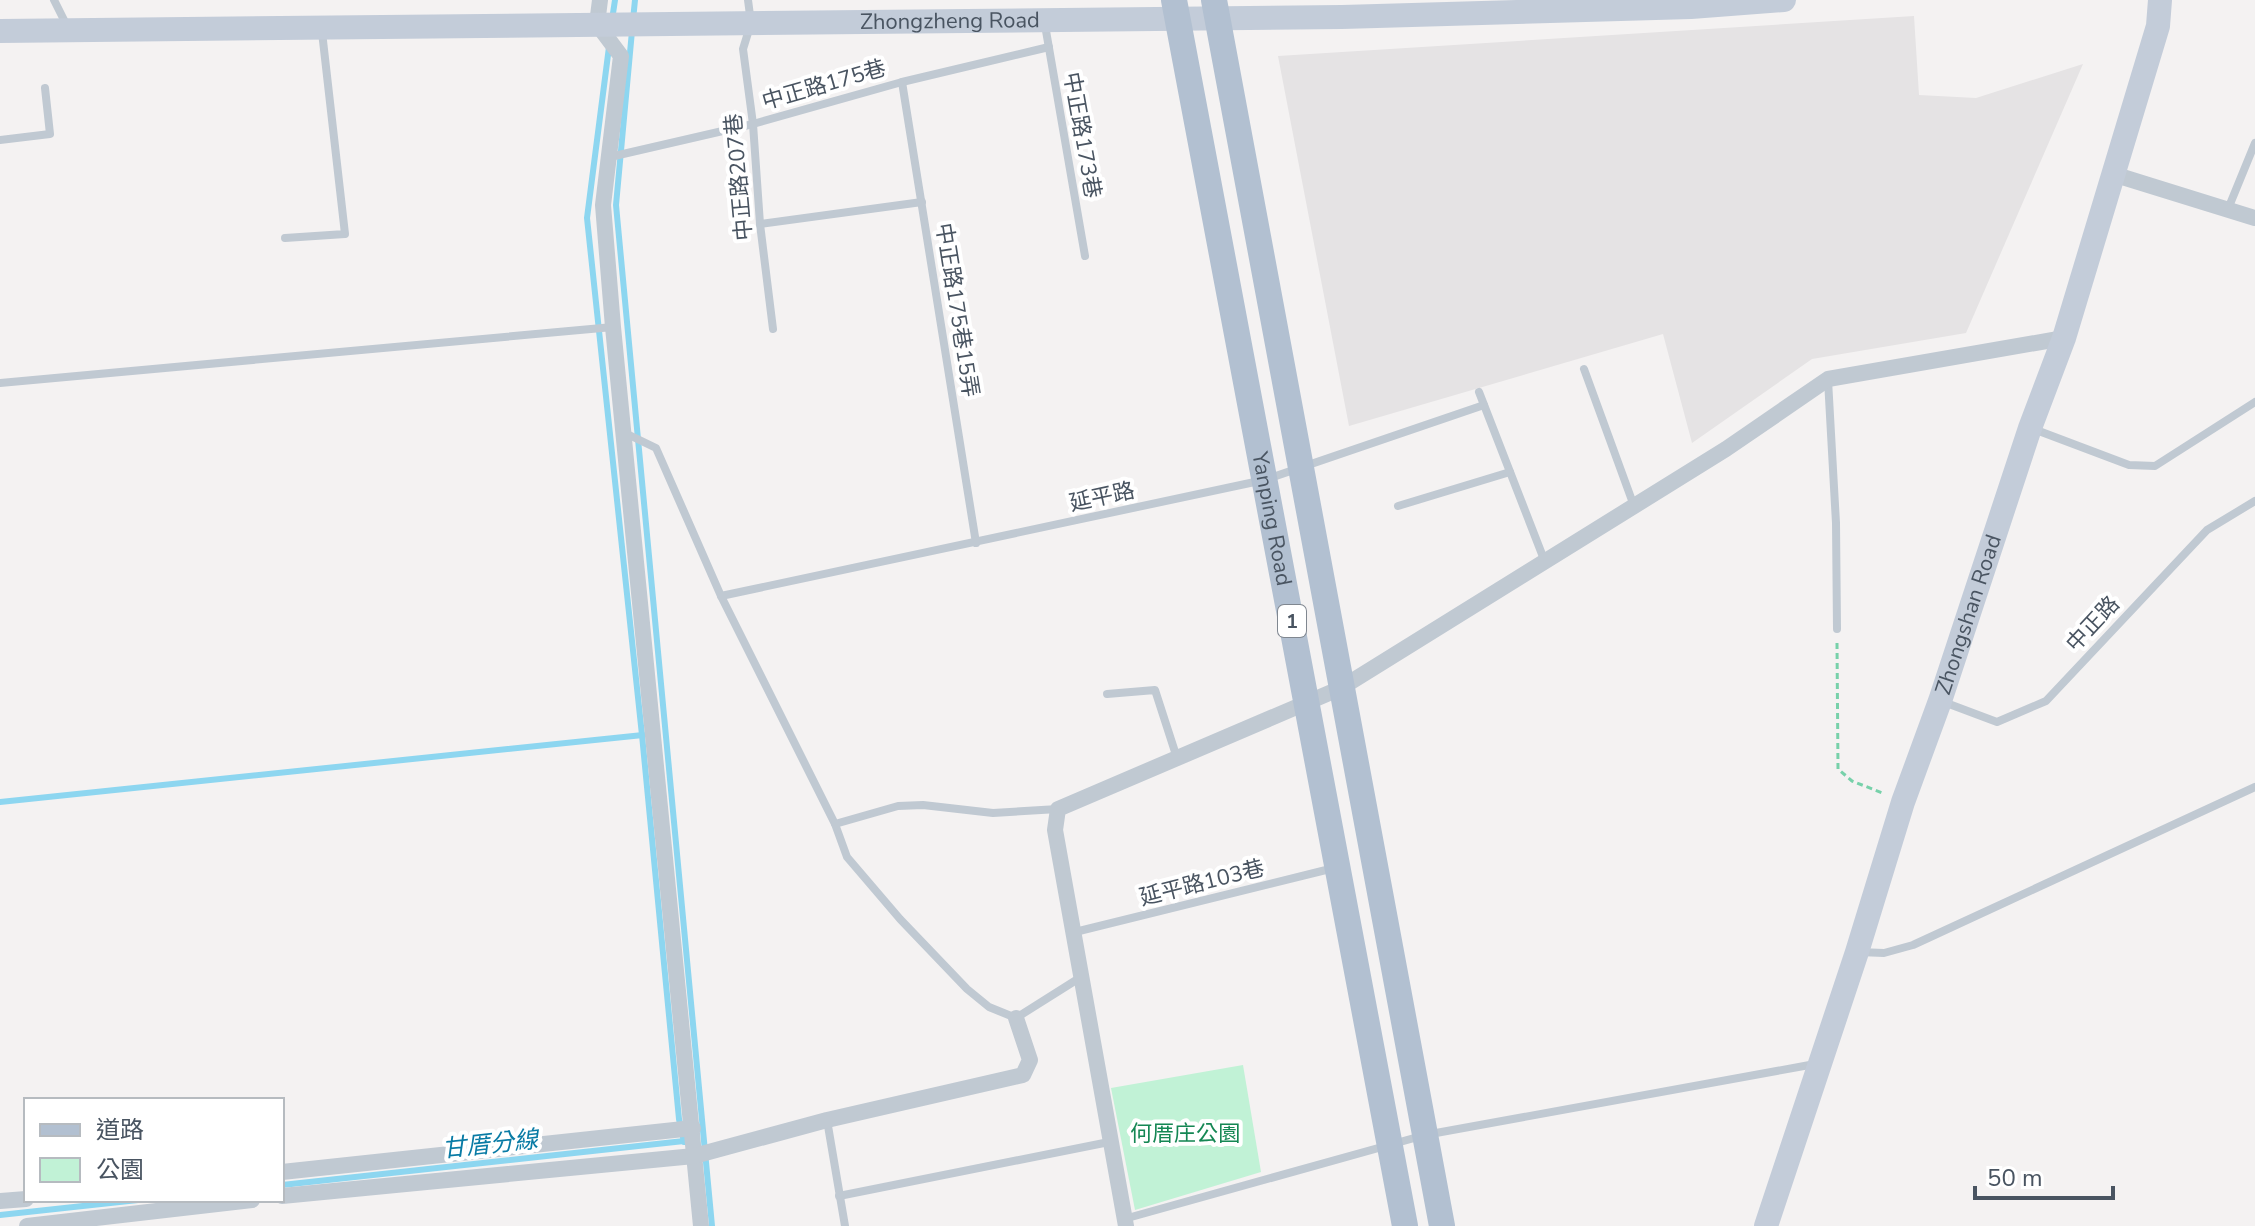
<svg xmlns="http://www.w3.org/2000/svg" width="2255" height="1226" viewBox="0 0 2255 1226" font-family="'Nunito Sans','Noto Sans TC',sans-serif">
<rect width="100%" height="100%" fill="#f4f2f2"/>
<polygon fill="#e5e3e4" points="1914,16 1919,95 1976,98 2083,64 1966,333 1812,359 1692,443 1663,334 1349,426 1278,56"/>
<polygon fill="#c1f2d6" points="1243,1065 1261,1172 1135,1210 1111,1088"/>
<g fill="none" stroke-linecap="round" stroke-linejoin="round">
<g stroke="#8dd6f0" stroke-width="6">
<polyline points="612,20 615,0"/>
<polyline points="633,20 635,0"/>
<polyline points="632,31 616,205 712,1226"/>
<polyline points="609,47 587,218 642,735 679,1119 684,1142"/>
<polyline points="0,802 643,735"/>
<polyline points="282,1185 684,1141"/>
<polyline points="0,1215 138,1200"/>
</g>
<polyline stroke="#77d1aa" stroke-width="3" stroke-dasharray="6 4" stroke-linecap="butt" points="1837,643 1838,769 1852,781 1885,794"/>
<g stroke="#c0c9d2" stroke-width="8">
<polyline points="54,0 67,26"/>
<polyline points="748,0 751,23 743,49 753,124 760,224 773,329"/>
<polyline points="1045,25 1085,256"/>
<polyline points="902,82 976,543"/>
<polyline points="0,140 50,134 45,88"/>
<polyline points="610,157 753,124 902,82 1049,47"/>
<polyline points="2228,209 2255,143"/>
<polyline points="760,224 922,202"/>
<polyline points="285,238 345,234 322,32"/>
<polyline points="1584,369 1634,506"/>
<polyline points="1828,380 1836,523 1837,629"/>
<polyline points="0,383 613,327"/>
<polyline points="1479,392 1545,562"/>
<polyline points="2031,428 2129,465 2155,466 2255,402"/>
<polyline points="625,433 656,448 721,596 835,824"/>
<polyline points="1398,506 1510,472"/>
<polyline points="721,596 1264,480 1484,405"/>
<polyline points="1107,694 1155,690 1177,758"/>
<polyline points="1941,701 1997,722 2046,701 2207,530 2255,501"/>
<polyline points="1058,809 993,813 923,805 898,806 835,824 847,857 900,919 967,989 989,1007 1016,1018 1081,977"/>
<polyline points="1075,932 1334,868"/>
<polyline points="1859,952 1884,953 1913,945 2255,787"/>
<polyline points="827,1120 845,1226"/>
<polyline points="839,1196 1109,1142"/>
<polyline points="1124,1219 1425,1135 1815,1064"/>
</g>
<g stroke="#c0c9d2" stroke-width="16">
<polyline points="600,0 597,24 621,56 603,205 613,327 701,1226"/>
<polyline points="2116,175 2255,218"/>
<polyline points="282,1172 693,1128"/>
<polyline points="282,1196 694,1156 827,1120 1023,1075 1030,1060 1016,1018"/>
<polyline points="0,1201 26,1199"/>
<polyline points="27,1226 252,1200"/>
<polyline points="1126,1226 1055,830 1058,809 1341,688 1726,449 1828,379 2064,338"/>
</g>
<g stroke="#c3ccd9" stroke-width="24">
<path id="s1" d="M0 31 1342 17 1691 7 1784 0"/>
<path id="s2" d="M1766 1226 1857 952 1903 802 1940 701 2030 428 2064 338 2158 26 2160 0"/>
</g>
<g stroke="#b2c0d1" stroke-width="26">
<path id="s3" d="M1174 0 1405 1226"/>
<polyline points="1214,0 1442,1226"/>
</g>
</g>
<g text-anchor="middle" dominant-baseline="central" stroke-width="8" stroke-linejoin="round" paint-order="stroke">
<rect fill="#fff" stroke="#808790" stroke-width="2" x="1278" y="605" width="28" height="32" rx="6"/>
<g font-size="20" font-weight="bold" fill="#495461">
<text x="1292" y="621">1</text>
</g>
<g font-size="22" fill="#495461" stroke="#fff">
<text stroke="none"><textPath href="#s1" startOffset="950">Zhongzheng Road</textPath></text>
<text transform="translate(824 85) rotate(-16)">中正路175巷</text>
<text transform="translate(1082 135) rotate(80)">中正路173巷</text>
<text transform="translate(739 177) rotate(-95)">中正路207巷</text>
<text transform="translate(957 310) rotate(81)">中正路175巷15弄</text>
<text transform="translate(1102 497) rotate(-12)">延平路</text>
<text stroke="none"><textPath href="#s3" startOffset="528">Yanping Road</textPath></text>
<text stroke="none"><textPath href="#s2" startOffset="644">Zhongshan Road</textPath></text>
<text transform="translate(2093 624) rotate(-47)">中正路</text>
<text transform="translate(1202 883) rotate(-14)">延平路103巷</text>
</g>
<g font-size="22" fill="#158754" stroke="#fff">
<text x="1185" y="1134">何厝庄公園</text>
</g>
<g font-size="24" font-style="italic" fill="#097ba5" stroke="#fff">
<text transform="translate(490 1144) rotate(-6)">甘厝分線</text>
</g>
</g>
<rect x="24" y="1098" width="260" height="104" fill="#ffffff" stroke="#b6bbc0" stroke-width="2"/>
<rect x="40" y="1124" width="40" height="12" fill="#b2c0d1" stroke="#b6bbc0" stroke-width="2"/>
<text x="96" y="1138" font-size="24" fill="#495461">道路</text>
<rect x="40" y="1158" width="40" height="24" fill="#c1f2d6" stroke="#b6bbc0" stroke-width="2"/>
<text x="96" y="1178" font-size="24" fill="#495461">公園</text>
<path d="M1975 1186v12h138v-12" fill="none" stroke="#495461" stroke-width="4"/>
<text x="1987" y="1186" font-size="24" fill="#495461" stroke="#ffffff" stroke-width="6" paint-order="stroke">50 m</text>
</svg>
